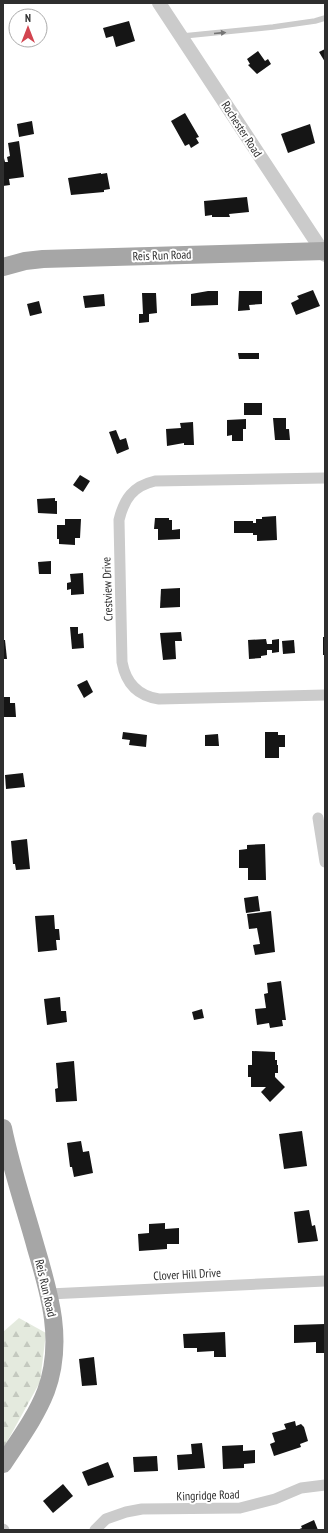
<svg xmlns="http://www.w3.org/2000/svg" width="328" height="1533" viewBox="0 0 328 1533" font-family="'PT Sans Narrow',sans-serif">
<defs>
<pattern id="forest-firs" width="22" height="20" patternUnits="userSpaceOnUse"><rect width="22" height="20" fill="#e4eade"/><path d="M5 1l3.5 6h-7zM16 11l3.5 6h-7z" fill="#c4c9bf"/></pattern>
</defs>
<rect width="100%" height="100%" fill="#fff"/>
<polygon fill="url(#forest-firs)" points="19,1318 46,1333 40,1382 3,1449 3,1332"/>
<g fill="#151515">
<polygon points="129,21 135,41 116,47 113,36 106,38 103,28"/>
<polygon points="325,49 325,62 319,52"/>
<polygon points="258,51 265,61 268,59 271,64 257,74 248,65 250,64 247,59"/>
<polygon points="185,113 199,137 196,138 199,143 191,148 189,144 185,146 171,121"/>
<polygon points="32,121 34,134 19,137 17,124"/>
<polygon points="310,124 315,143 288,153 281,134"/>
<polygon points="19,141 24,177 9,179 10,185 3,186 3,154 5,162 8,162 7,157 10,156 8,143"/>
<polygon points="101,173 101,174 107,173 110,189 104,190 104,192 71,195 68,178"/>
<polygon points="247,197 249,212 229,214 230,217 212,217 212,215 205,216 204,201"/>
<polygon points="313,290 320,306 296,315 291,303 299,299 297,296"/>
<polygon points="208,291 218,291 218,305 191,306 191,294"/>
<polygon points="239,291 262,291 262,304 249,305 250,310 238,311"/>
<polygon points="142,293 156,293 157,313 149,314 149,322 139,323 139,314 143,314"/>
<polygon points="104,294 105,306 85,308 83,296"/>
<polygon points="39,301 42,313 30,316 27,304"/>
<polygon points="238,353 259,353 259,359 239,359"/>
<rect x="244" y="403" width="18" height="12"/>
<polygon points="273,418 286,418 286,429 289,429 290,440 275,440"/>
<polygon points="246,419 246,429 243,429 243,441 232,441 232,435 227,436 227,420"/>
<polygon points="193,422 194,445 184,445 184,443 167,446 166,429 181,428 180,423"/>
<polygon points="116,430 120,440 126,438 129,449 117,454 109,432"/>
<polygon points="80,475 90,481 83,492 73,485"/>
<polygon points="55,498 55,501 57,501 57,514 38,513 37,499"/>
<polygon points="276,516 277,540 257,541 257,535 253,535 253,533 234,533 234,521 253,521 253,523 256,523 256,519 262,519 262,517"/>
<polygon points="155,518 169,518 169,520 172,520 172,530 180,529 180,539 158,540 158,529 154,529"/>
<polygon points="65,519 81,519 80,538 75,538 75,545 59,544 59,539 57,539 57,525 65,525"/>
<polygon points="51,561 51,574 39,574 38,562"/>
<polygon points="83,573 84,594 71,595 71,589 67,590 67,583 71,582 70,574"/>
<polygon points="180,588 180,607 160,608 161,589"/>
<polygon points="70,627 78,627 78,634 83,633 84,648 72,649"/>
<polygon points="181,632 182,641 175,641 176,659 163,660 160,633"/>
<rect x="323" y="637" width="2" height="18"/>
<polygon points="266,639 267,644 272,644 272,640 279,639 279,652 272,653 272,650 267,650 267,655 261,656 261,658 249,659 248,640"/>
<polygon points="3,640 5,640 7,659 3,659"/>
<polygon points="294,640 295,653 283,654 282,641"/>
<polygon points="87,680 93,692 84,698 77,685"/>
<polygon points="3,697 10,697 10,703 15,703 16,717 3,717"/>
<polygon points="123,732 147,735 146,747 129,745 130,740 122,739"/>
<polygon points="265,732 278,732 278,735 285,735 285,747 279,747 279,758 265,758"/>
<polygon points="218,734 219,746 205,746 205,735"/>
<polygon points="23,773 25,787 6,789 5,775"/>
<polygon points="27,839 30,869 16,870 15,864 13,864 11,841"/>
<polygon points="265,844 266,880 248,880 248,868 239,868 239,850 247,849 247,845"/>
<polygon points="258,896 260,911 246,913 244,898"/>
<polygon points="271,911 275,952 255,955 253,945 260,944 257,928 249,929 247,914"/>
<polygon points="54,915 55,929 59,929 60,940 56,940 57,950 38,952 35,916"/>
<polygon points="281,981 286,1020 282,1020 283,1026 270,1028 269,1023 257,1025 255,1009 266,1008 264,994 268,993 267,983"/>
<polygon points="60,997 61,1011 66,1011 67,1022 47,1025 44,999"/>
<polygon points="202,1009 204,1018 194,1020 192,1012"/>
<polygon points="252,1051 275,1052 275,1060 277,1060 277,1065 278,1065 278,1073 275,1073 275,1077 285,1087 270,1102 261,1092 266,1087 251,1087 251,1077 248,1077 248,1065 252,1065"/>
<polygon points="74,1061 77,1101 56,1102 55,1089 58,1088 56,1063"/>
<polygon points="302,1131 307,1166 284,1169 279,1134"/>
<polygon points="81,1141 83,1152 89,1151 93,1173 74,1177 72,1167 70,1167 67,1143"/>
<polygon points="309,1210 312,1226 315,1225 318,1241 298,1243 294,1212"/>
<polygon points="165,1223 165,1229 179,1228 179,1244 167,1244 167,1249 139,1251 138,1234 149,1233 149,1224"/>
<polygon points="325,1324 324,1353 316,1353 316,1342 294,1343 294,1325"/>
<polygon points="225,1332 226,1357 214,1357 214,1351 197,1352 197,1348 184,1348 183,1334"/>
<polygon points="94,1357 97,1385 82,1386 79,1359"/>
<polygon points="295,1421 296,1426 301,1424 304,1427 308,1441 300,1444 301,1447 274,1456 270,1444 275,1442 272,1433 286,1429 284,1424"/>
<polygon points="202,1443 205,1468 178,1470 177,1455 192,1454 191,1444"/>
<polygon points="243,1445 243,1451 255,1450 255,1463 244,1464 244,1468 223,1469 222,1446"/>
<polygon points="157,1456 158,1471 134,1472 133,1457"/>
<polygon points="108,1462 114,1477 88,1486 82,1472"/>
<polygon points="63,1484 73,1496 53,1513 43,1501"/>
<polygon points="314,1520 318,1530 297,1530 302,1528 301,1526"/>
</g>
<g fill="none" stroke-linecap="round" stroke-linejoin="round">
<polyline stroke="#cbcbcb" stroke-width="5.5" points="183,36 273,27 315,21 325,18"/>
<g stroke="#cbcbcb" stroke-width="11">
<path d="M325 478 155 481C133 486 124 499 119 520L122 662C126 684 138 696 159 699L325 695"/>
<polyline points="318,818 325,862"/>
<polyline points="49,1294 325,1281"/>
<polyline points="3,1529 4,1530"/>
<polyline points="95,1530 106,1519 126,1512 142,1509 240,1508 275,1499 301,1488 325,1485"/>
</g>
<polyline stroke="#cbcbcb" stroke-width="14" points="159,3 325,255"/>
<g stroke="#a6a6a6" stroke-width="18">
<polyline points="3,267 25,261 43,259 325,251"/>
<path d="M3 1128C11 1168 25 1208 36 1248 50 1295 64 1342 46 1391 36 1417 18 1441 3 1464"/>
</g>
</g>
<defs><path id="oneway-solid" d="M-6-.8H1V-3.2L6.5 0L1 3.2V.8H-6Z"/></defs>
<use fill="#757575" href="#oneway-solid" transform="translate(220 33) rotate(-5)"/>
<g text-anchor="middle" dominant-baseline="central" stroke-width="4" stroke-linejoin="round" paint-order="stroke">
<g font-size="12" fill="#2e2e2e" stroke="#fff">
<text transform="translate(242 129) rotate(57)">Rochester Road</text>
<text transform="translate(162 255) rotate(-2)">Reis Run Road</text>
<text transform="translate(107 589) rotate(-92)">Crestview Drive</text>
<text transform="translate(187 1274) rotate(-3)">Clover Hill Drive</text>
<text transform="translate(46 1288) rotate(77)">Reis Run Road</text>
<text transform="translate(208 1495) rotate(-2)">Kingridge Road</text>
</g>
</g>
<rect width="328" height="1533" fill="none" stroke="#2e2e2e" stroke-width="8"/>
<g transform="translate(28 28)"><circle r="19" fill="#ffffff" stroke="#ababab"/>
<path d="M0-3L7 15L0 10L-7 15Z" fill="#d2444f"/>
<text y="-6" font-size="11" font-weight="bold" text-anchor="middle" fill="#2e2e2e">N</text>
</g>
</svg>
